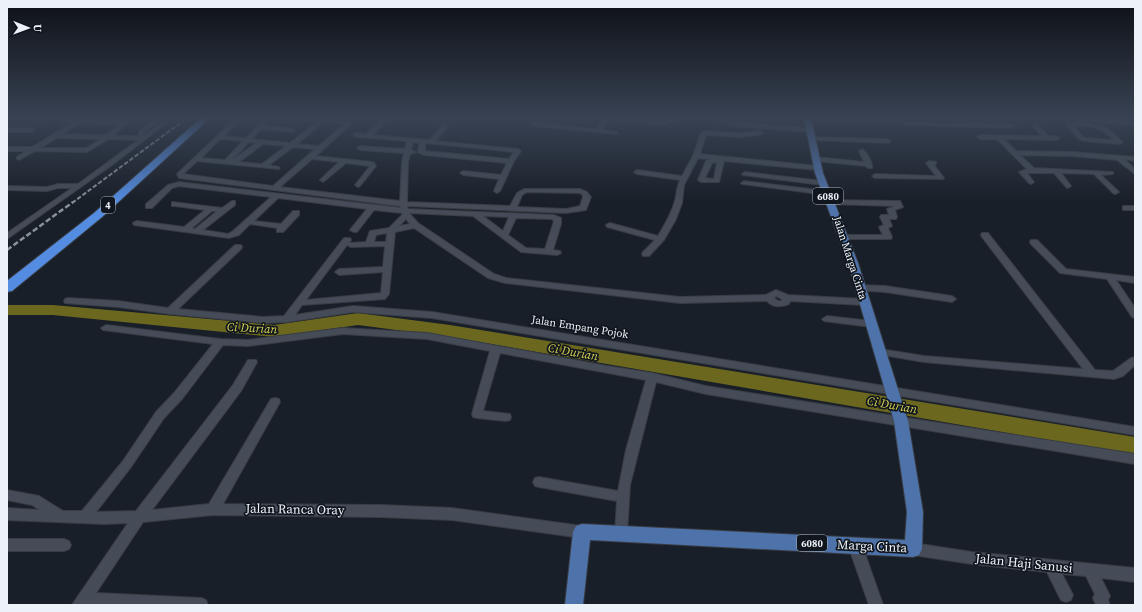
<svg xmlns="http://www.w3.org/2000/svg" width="1142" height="612" viewBox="0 0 1142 612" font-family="'Source Serif 4',serif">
<rect width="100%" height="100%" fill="#191f28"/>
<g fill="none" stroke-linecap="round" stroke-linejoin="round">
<polygon fill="#6b671f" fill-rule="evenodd" points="7,305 53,305 274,325 358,313 450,325 1135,437 1135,455 450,337 358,325 274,337 53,315 7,315"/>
<g stroke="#383c44" stroke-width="2">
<g id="minor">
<path d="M30 118H51C46 121 35 121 30 118Z"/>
<path d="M96 118H102L99 120 123 121 127 118H133L113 136H138L140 130 157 118H163L145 132 144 136 167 118H173L112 165 7 239V233L72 188H58L47 191 7 190V186L47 187 58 184H78L138 140 109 139 87 152 35 151 19 160 17 159V157L26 151H7V147H32L72 123 62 122V120H91ZM80 123 119 125 106 135 62 134ZM57 138 101 139 86 148H40Z"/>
<path d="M236 118H242L224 136 246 138 264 120 267 122 264 126 292 128 295 130 292 132 261 129 252 139 290 143 318 121 302 120 299 118H323L351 122V124L316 156 372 162 374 163 376 166 360 186 358 187 355 185 370 166 346 163 323 182 320 180 321 179 339 162 312 159 280 187 400 201 402 162 404 153 360 150 357 148 360 146 405 149 407 141 356 137 353 135 356 133 366 134 383 118H389L373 135 430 140 443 125 445 124 448 126 436 141 518 149 521 151 514 161 500 191 497 193 494 191 499 179 463 175 460 173 463 171 501 175 507 163 424 155 418 152 419 143 413 142 411 150 416 152 410 154 408 162 407 202 510 206 517 193 524 189H580L587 192 591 197 586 210 566 213 407 206 408 209 554 215 561 218V224L553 250 560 251 561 253 557 255 521 252 473 216 409 213 418 223 494 274 506 278 680 297 766 295 776 290 788 295 864 299 868 302 864 305 790 301 789 304C781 307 773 308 767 301L680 303 505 283 488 278 414 228 395 232 389 294 385 299 302 305 295 315 353 306 432 312 1135 427V435L432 318 353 312 287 322 263 323 170 314 118 307 65 303 64 301 65 299 68 298 118 301 168 308 235 245H241L242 247 241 249 178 309 263 317 284 316 344 238H350L351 240 349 243 366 242 370 231 389 228 402 215V213L374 210 357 232H354L350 230 367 209 278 198 254 221 281 224 293 211H299V215L283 232H277V228L250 224 239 235 229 238 134 225 133 223 137 221 184 227 205 210 175 206H172V202L222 208 232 201H235V205L203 230 228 234 233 231 271 197 179 186 172 188 152 208H146V204L168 185 179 182 401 208 400 206 179 178 177 174 178 173ZM324 122 344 124 319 146 297 144ZM220 139 243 141 225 160 201 158ZM249 142 256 143 231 161ZM425 143 514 152 509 159 425 151ZM263 144 286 146 262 164 239 162ZM293 147 315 149 273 186 183 174 197 161 279 169V167L269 165ZM527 192 579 193 582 194 583 197 580 206 566 209 517 207 522 195ZM212 211H217L195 229 192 228ZM483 216 509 217 503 231ZM516 218 552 219 554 221 545 249 526 248 508 235ZM406 219 410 224 399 226ZM387 233 386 242H374L376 235ZM347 245 351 247 385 246 383 267 339 269 335 272 339 275 383 272 381 293 306 300ZM776 296 782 299V301H778L774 298Z"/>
<polygon points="604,118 610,118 602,130 617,132 617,134 534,126 531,124 534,122 596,129"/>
<path d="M610 118C627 115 647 123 663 121 670 120 674 117 681 118L663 125 613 120Z"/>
<polygon points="710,118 717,118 733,122 811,128 814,130 811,132 733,126"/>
<polygon points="807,118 903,118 905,119 902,121 808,121 805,119"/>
<polygon points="1075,118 1135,121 1135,125 1081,121"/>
<polygon points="906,122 1011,124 1014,126 1011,128 904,125 904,123"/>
<path d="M1084 122 1107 128 1123 142 1120 144 1084 141 1079 139 1066 125 1069 123ZM1074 126C1092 125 1100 128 1114 140L1087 138 1083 137Z"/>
<polygon points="1036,124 1049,136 1057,136 1060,138 1057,140 1004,139 1016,151 1073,152 1135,157 1135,161 1124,159 1135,169 1135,174 1117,160 1073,156 1020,155 1034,168 1113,172 1113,174 1101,175 1119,192 1115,194 1113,193 1094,174 1061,173 1071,186 1068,188 1066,187 1054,173 1027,173 1034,182 1031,184 1029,183 1019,172 1027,169 997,139 980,139 977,137 980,135 1042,136 1033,126"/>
<polygon points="7,128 32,128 35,130 32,132 7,132"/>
<path d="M704 131 739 133 760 131 763 133 760 135 739 137 706 135 700 154 818 166 821 168 818 170 724 161 719 182H701L698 180 706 161 709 159 698 158 684 185 682 203 676 219 664 240 649 256H643L642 254 643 252 655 240 607 227 606 225 610 223 658 236C664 226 670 216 674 204 677 196 676 188 680 180L637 174 634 172 637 170 682 176 693 156 701 133ZM717 162 714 179 705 178 712 163Z"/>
<polygon points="813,137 888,139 891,141 888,143 811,140 810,139"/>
<path d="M862 149C867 152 873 163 872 168H868L866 166 816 161 813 159 816 157 864 162 859 151Z"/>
<polygon points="929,161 936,162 936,164 934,165 944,178 943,179 875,178 872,176 875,174 936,176 926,163"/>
<polygon points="745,172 823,181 826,183 823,185 743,175 742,174"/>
<polygon points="744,181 827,191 831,193 827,195 742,184 741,183"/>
<polygon points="827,200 897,201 900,201 903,207 895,210 897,217 896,219 889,219 892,226 888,228 892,237 891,239 844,239 840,237 841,235 883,235 879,227 884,225 880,217 881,215 889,215 887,209 895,206 830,204 827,204"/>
<rect x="1123" y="206" width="12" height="4"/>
<polygon points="982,233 988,233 1095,370 1113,371 1131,358 1135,357 1135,365 1123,376 1114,379 924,362 877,354 875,352 877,350 880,349 924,356 1083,369 982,237 981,235"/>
<polygon points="1031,240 1037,240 1066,269 1135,277 1135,283 1116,280 1135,308 1135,318 1132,317 1107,279 1060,273 1031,244 1030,242"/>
<polygon points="860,285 885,286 952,296 956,299 952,302 885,292 857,290 856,288 857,286"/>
<polygon points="827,316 871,321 876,324 871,327 824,321 822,319"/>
<polygon points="106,325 220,339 248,340 343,328 427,333 607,366 652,373 706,386 1135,454 1135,464 706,394 656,382 630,485 627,533 626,537 621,539 616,537 615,533 617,501 539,487 535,486 533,482 535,478 539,477 618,491 626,450 646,380 500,353 483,411 510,414 511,417 510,420 506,421 477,418 473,417 472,414 490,351 427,339 343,334 248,346 223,345 182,399 164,418 131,467 96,512 136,511 233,385 248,360 256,360 257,362 241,391 152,510 209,504 271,399 275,398 279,399 280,402 223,504 380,505 452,508 582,526 587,528 588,532 587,536 582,538 452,520 380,517 213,515 143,522 96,593 201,598 206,600 208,605 72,605 128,523 104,524 7,520 7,508 40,510 32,505 7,500 7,490 39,496 63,511 82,511 123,461 156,412 174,393 213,344 103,330 101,328"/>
<polygon points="7,539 64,539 69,541 71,545 69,549 64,551 7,551"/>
<polygon points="855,539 860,541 862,545 883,605 869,605 848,545 850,541"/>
<polygon points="913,543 972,552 1135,568 1135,582 1101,578 1110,596 1108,600 1110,605 1096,605 1093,598 1095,594 1086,576 1062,574 1073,595 1071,600 1066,602 1061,600 1047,572 972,564 913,555 908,553 906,549 908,545"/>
</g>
</g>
<g stroke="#383c44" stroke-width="2">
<polygon id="major" points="804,118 811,118 823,173 858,263 908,421 923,512 922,549 919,555 913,557 590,540 583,605 565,605 573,532 576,526 582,524 905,540 907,512 894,421 848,263 815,173"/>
</g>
<g stroke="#383c44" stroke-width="2">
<polygon id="highway" points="201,118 210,118 102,217 12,291 7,292 7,281 94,213"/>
</g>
<use href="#minor" fill="#454c57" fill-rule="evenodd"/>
<use href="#major" fill="#4e72aa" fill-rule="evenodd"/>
<use href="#highway" fill="#548ce1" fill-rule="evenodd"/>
<polyline stroke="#8a9097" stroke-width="2" stroke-dasharray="4.5 2" stroke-linecap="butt" points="72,203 187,118"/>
<polyline stroke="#8a9097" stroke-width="2.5" stroke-dasharray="5.5 2.5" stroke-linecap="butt" points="7,250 73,202"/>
</g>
<linearGradient id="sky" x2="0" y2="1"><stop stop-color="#0e1116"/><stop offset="0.58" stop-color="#384253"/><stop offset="1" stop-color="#384253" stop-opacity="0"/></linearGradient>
<rect width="1142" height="203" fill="url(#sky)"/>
<g text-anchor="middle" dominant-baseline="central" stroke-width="3.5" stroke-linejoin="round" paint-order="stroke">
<g fill="#10161e" stroke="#abb0b7" stroke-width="1">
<rect x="813" y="188" width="30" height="16" rx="3"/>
<rect x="101" y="197" width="14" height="16" rx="3"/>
<rect x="797" y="535" width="30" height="16" rx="3"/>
</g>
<g font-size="10" font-weight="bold" fill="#edf2f8">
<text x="828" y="196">6080</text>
<text x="108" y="205">4</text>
<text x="812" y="543">6080</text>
</g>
<g font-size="11" fill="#edf2f8" stroke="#10161e">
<text transform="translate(850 258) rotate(72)">Jalan Marga Cinta</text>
<text transform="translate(580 327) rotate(9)">Jalan Empang Pojok</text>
</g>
<g font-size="12" font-style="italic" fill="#d9d356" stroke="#10161e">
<text transform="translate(252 328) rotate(3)">Ci Durian</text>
<text transform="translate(573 352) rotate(10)">Ci Durian</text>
<text transform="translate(892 405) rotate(10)">Ci Durian</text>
</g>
<g font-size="13" fill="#edf2f8" stroke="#10161e">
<text transform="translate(295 509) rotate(1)">Jalan Ranca Oray</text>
<text transform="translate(872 546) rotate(3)">Marga Cinta</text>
<text transform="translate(1024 563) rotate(6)">Jalan Haji Sanusi</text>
</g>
</g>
<rect width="1142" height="612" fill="none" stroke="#edf2f8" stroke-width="16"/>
<g transform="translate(28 28) rotate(91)" stroke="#10161e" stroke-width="3" paint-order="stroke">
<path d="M0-3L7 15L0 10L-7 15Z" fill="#edf2f8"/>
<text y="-6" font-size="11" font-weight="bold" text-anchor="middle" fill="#edf2f8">U</text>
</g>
</svg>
